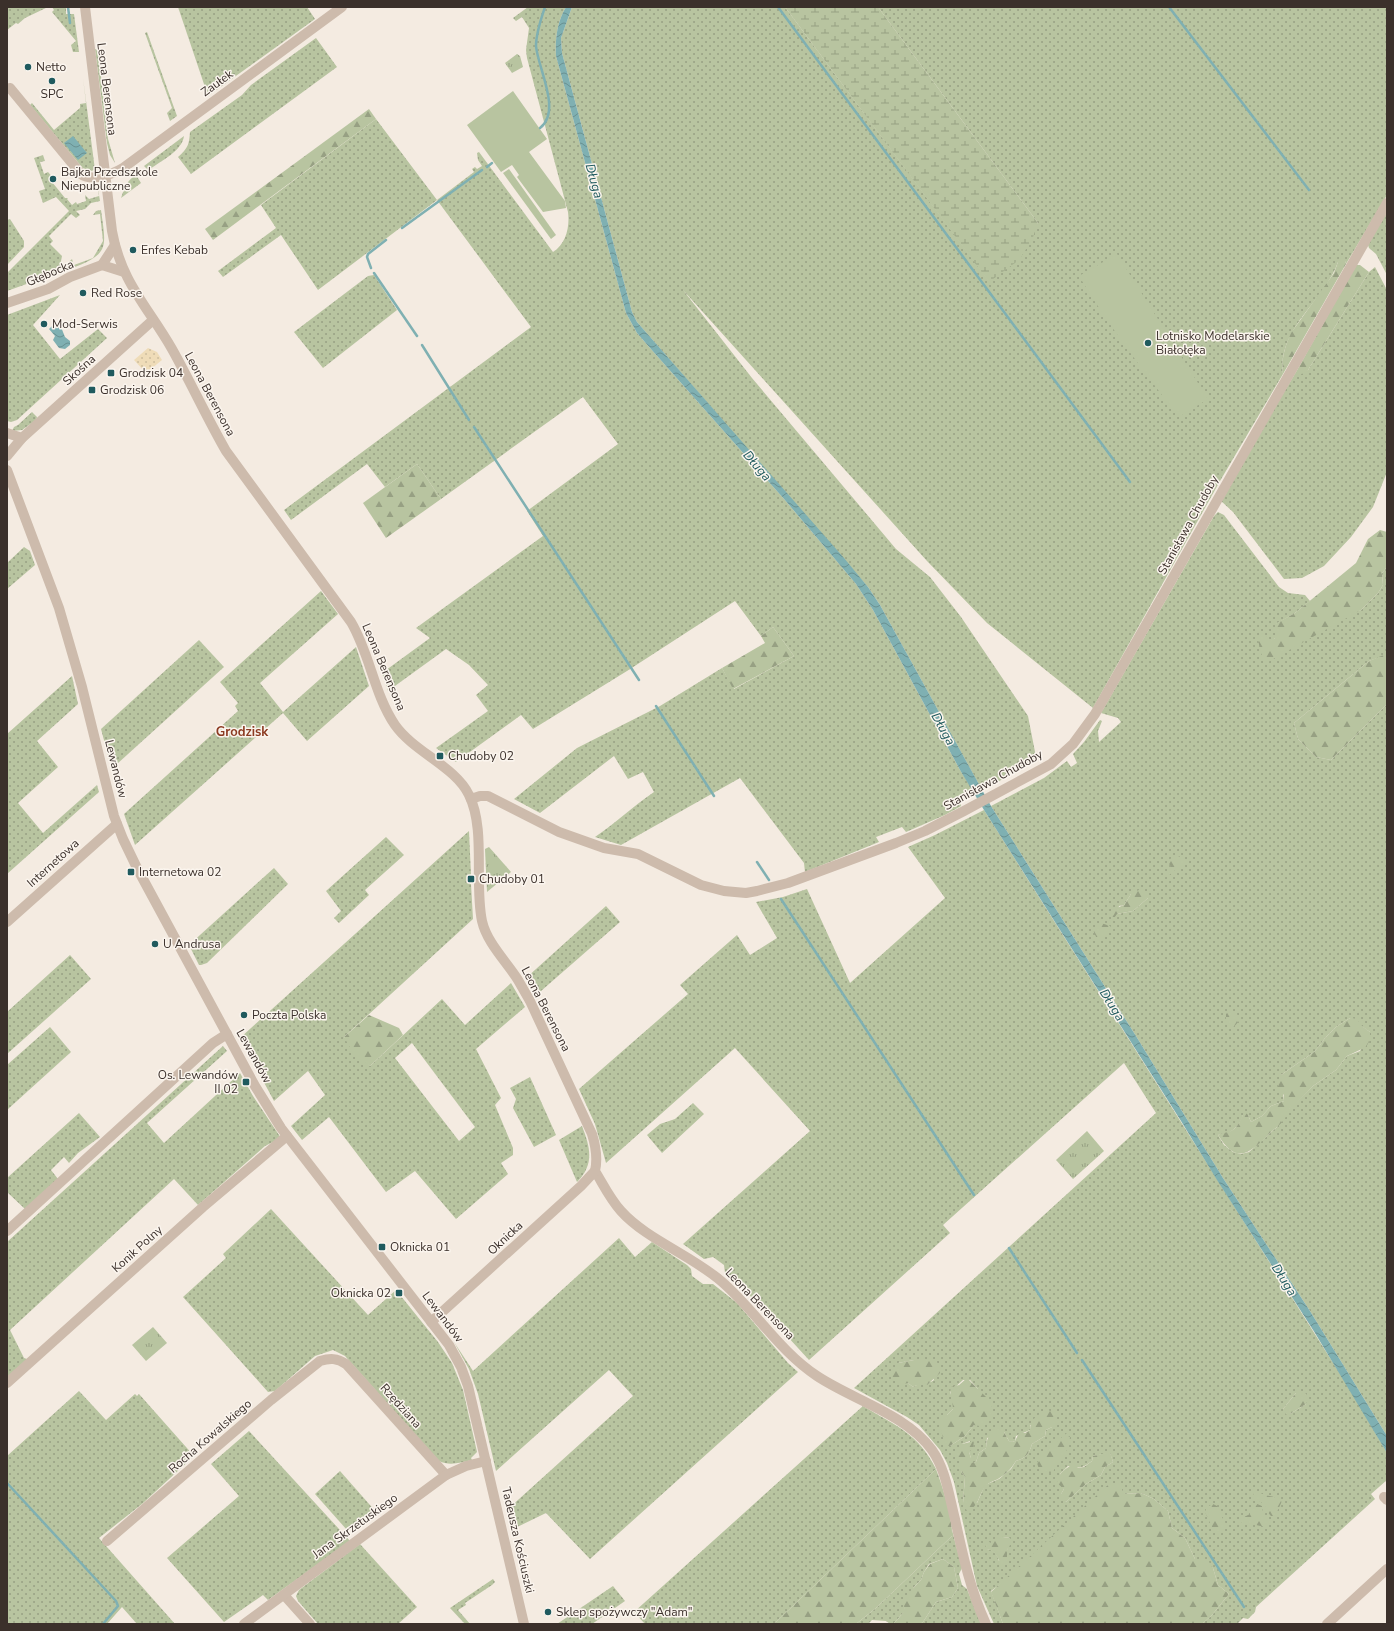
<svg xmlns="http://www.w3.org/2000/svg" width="1394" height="1631" viewBox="0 0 1394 1631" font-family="'Nunito Sans',sans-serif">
<defs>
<pattern id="grass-dots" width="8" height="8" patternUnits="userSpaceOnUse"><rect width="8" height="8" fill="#b8c4a0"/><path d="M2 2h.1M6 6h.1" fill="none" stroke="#97a083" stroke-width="1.8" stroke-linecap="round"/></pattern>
<pattern id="forest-firs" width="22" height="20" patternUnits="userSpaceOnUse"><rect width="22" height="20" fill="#b8c4a0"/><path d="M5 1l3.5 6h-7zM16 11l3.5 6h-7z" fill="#97a083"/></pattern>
<pattern id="wetland-marsh" width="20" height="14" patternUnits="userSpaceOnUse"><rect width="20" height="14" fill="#b8c4a0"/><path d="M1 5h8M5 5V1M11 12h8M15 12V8" fill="none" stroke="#97a083"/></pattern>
<pattern id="sand-dots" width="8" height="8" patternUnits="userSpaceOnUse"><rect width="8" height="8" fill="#efdcb8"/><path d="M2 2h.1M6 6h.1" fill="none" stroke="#cebd9e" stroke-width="1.8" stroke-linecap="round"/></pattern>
<pattern id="park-tufts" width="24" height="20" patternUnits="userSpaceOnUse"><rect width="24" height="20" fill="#b8c4a0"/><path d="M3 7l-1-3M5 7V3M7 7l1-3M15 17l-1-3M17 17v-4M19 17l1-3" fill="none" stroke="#97a083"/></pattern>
<pattern id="water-waves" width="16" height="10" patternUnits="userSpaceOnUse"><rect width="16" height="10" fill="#7fb0b2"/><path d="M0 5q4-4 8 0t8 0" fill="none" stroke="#699091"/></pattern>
</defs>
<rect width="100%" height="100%" fill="#f4ebe1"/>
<g fill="url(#grass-dots)" fill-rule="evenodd">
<polygon points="7,7 48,7 25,18 18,24 16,23 7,30"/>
<polygon points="52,7 73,7 66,8 66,14 74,14 79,52 73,52 71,45 76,41 52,12 54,10"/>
<polygon points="178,7 307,7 315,19 208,96"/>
<path d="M528 7H566C557 22 555 39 556 56L626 313 637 333 650 348 784 499 856 584 873 610 960 770 976 794 963 801 960 797 962 801 960 802 961 806 945 815 906 832 902 827 876 837 879 842 805 872 804 863 740 778 621 845 595 837C616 823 633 806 654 792L643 772 628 779 614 756 540 813 514 799 577 748 660 706 722 668 734 689 794 656 773 627 761 636 735 601 627 671 533 729 521 715 456 762 436 748 488 711 476 695 488 685 469 665 446 649 388 691 382 673 430 638 416 628 543 536 527 511 618 444 583 397 441 499 417 464 385 487 367 464 291 520 284 510 531 327 437 200 318 290 281 235 223 277 218 271 276 228 261 205 376 119 437 200 474 172 472 169 475 167 477 169 482 166 478 160 477 153 479 152 553 252C566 244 570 227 568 212L527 58 526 50 529 28 522 17 516 21 513 18Z"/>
<path d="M572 7H785L989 281 1038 223 878 7H1387V195L1346 264 1345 261 1338 262C1324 302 1277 328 1283 374L1220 481 1093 708 987 623 927 561 683 290 752 378 896 549 930 577 961 617 1028 716 1036 757 995 784 982 790 880 605 868 587 637 322 632 312 562 53 561 38Z"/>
<polygon points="147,32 177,116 170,121 167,113 172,108 145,33"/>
<path d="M316 38 337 67 191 174 178 157C188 148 189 145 190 132L242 95 251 85Z"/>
<polygon points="95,49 98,50 108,139 115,163 110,155 107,143"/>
<polygon points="83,78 95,170 86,172 30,105 32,103 54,130 80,108 80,104 86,103"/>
<path d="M184 136C182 151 161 161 150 169H147L144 166Z"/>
<polygon points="43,155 45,161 40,162 44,174 48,172 55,180 52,182 65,198 68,198 67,199 72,205 76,202 77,204 86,201 85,195 89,199 99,196 97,186 94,183 97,183 100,201 91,203 85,209 76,211 80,215 76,218 71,214 49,236 53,241 50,244 62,256 60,266 56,269 57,272 60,272 7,291 7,273 69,211 56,197 43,203 39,191 45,189 34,158"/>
<path d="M136 175 141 183 121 198C124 189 127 180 136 175Z"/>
<path d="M101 210C106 247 110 254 72 268L69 262 72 259 74 265 93 258 103 241 100 214 93 215 96 211Z"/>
<polygon points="1387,211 1387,275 1376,254 1369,248 1368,245"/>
<polygon points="10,219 24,241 24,247 7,265 7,220"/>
<polygon points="1375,267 1387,290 1387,472 1373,507 1351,537 1324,566 1302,578 1284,579 1233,512 1220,500 1296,372 1308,370 1369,272"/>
<polygon points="374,275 397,310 323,368 294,332 368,276"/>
<polygon points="60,295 33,325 60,359 98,329 107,338 17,420 11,422 7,421 7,315"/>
<polygon points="32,412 37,417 36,420 22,430 12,431 14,427 18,425"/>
<path d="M1218 512 1224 515 1279 587 1288 593 1305 595 1310 601 1295 613 1276 624 1275 638 1260 651 1361 610 1378 593 1383 585 1382 573 1387 567V659L1386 655 1369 661 1294 723 1298 739 1316 757 1331 760 1387 704V1436L1310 1311 1223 1178 1136 1036 991 806 1044 778 1067 761 1071 767 1077 763 1073 754 1084 742 1100 720 1102 721 1098 731 1099 742 1121 722 1118 718 1101 713 1214 516ZM1131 894 1148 898 1133 911 1117 914 1119 906 1124 905ZM1350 1018 1370 1032 1360 1051 1347 1056 1336 1070 1313 1086 1293 1106 1288 1109 1277 1127 1249 1152 1241 1154 1233 1152 1224 1145 1218 1135C1222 1133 1225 1134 1228 1133 1235 1130 1242 1121 1243 1115H1248L1251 1122 1262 1116 1271 1106 1284 1101 1281 1075 1314 1052 1320 1045 1325 1038 1336 1027Z"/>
<polygon points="24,547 30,551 35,565 7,589 7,563"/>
<polygon points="321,591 338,614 260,683 283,712 356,647 369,686 307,741 283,713 135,845 124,814 238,711 235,706 238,703 220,682"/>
<polygon points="199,640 224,667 117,764 109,759 101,729"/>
<polygon points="72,676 78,704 37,741 58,767 18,803 43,833 97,785 99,792 7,874 7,734"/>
<path d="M984 810 1354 1396 1387 1453V1480L1371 1494 1375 1499 1256 1607 1255 1612 1248 1619 1243 1618 1237 1624H1202L1212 1615 1229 1594 1218 1585 1213 1568 1195 1559 1185 1538 1172 1528 1168 1511 1154 1499 1141 1493 1124 1494 991 1591 1003 1624H994L977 1586 954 1482 947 1463 940 1450 919 1425 907 1417 854 1388 1156 1113 1124 1063 943 1225 950 1233 809 1360 741 1286 725 1273 724 1265 713 1257 704 1259 683 1244 810 1131 735 1048 606 1163 595 1124 579 1089 688 994 680 985 737 935 750 955 777 938 756 902 783 897 807 889 850 983 945 898 908 847 935 835ZM914 1360H926L934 1380C924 1387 921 1382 913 1387L908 1383 898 1363ZM963 1380H970L978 1389 974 1425 965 1436 950 1446 947 1415 953 1409V1400L950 1392ZM1296 1393 1306 1404 1290 1414 1283 1409ZM1030 1425 1052 1427 1046 1430 1045 1436 1032 1444C1029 1454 1026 1458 1016 1461L1011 1469 999 1479 985 1485 977 1503H963L965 1477 961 1471 962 1444 970 1441 969 1452 971 1458V1464L976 1462 979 1453 986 1448 987 1438 1004 1432 1009 1441 1012 1442 1015 1441 1016 1436 1030 1430ZM1110 1453 1113 1462 1105 1467 1101 1475 1086 1484 1066 1502 1061 1494 1064 1489 1060 1474 1068 1466C1079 1469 1083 1468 1092 1461L1093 1456ZM1003 1537 1010 1538 1007 1550V1560L999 1561C997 1554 994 1550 987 1549L995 1540Z"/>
<path d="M469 831 471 875H469L470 884H471L473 919 344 1037 370 1066 442 999 465 1025 511 983 525 1007 476 1049 501 1098 495 1105 513 1148V1155L501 1163 508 1174 456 1219 415 1171 386 1192 329 1117 302 1140 291 1126 325 1095 308 1071 274 1101 240 1038ZM412 1043 475 1127 459 1141 395 1058Z"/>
<polygon points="386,837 404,855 365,890 369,895 339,923 334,918 341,911 326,891"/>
<polygon points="274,868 288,884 207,963 201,965 199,965 189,945"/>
<polygon points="606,906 620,922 541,991 537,992 532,991 526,978"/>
<polygon points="70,955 91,979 7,1054 7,1012"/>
<polygon points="50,1027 71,1052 7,1110 7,1065"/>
<polygon points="223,1046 227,1051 147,1123 164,1143 240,1073 253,1096 281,1138 265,1146 198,1205 174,1179 10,1330 24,1358 27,1359 7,1378 7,1242"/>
<polygon points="530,1077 556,1135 534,1147 513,1108 516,1099 510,1088"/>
<polygon points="693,1103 704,1114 662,1153 647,1135 660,1124 675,1119"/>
<polygon points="79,1113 100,1137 78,1153 69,1163 64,1157 51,1170 58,1179 25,1209 7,1192 7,1178"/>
<path d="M582 1126C590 1147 595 1164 577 1182L559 1140Z"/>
<path d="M271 1209 368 1315 396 1290 438 1342 452 1363 463 1390 477 1452 471 1458 472 1460C460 1463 449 1466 439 1461L345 1356 333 1350 315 1356 275 1391 268 1392 183 1297 226 1258 223 1254Z"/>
<polygon points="619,1238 635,1257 652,1242 687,1265 691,1269 692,1276 703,1284 713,1284 737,1303 788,1363 798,1372 590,1559 546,1513 511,1530 507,1510 633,1396 609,1370 496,1471 478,1394 469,1369 454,1342 473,1371"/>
<polygon points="79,1391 106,1420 135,1394 137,1396 139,1394 194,1456 142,1504 99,1538 175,1624 137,1624 122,1607 107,1624 7,1624 7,1456"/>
<path d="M863 1406C896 1426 918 1433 936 1469L774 1624H645L634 1612Z"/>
<polygon points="249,1431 350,1541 268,1600 263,1595 224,1622 167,1558 239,1496 211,1464"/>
<polygon points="340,1471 377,1513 352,1530 347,1530 315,1494"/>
<polygon points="952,1530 962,1568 959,1574 962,1585 967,1589 981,1624 920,1624 923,1622 936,1602 952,1597 958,1588 954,1567 943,1559 929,1564 924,1572 921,1580 914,1587 905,1606 904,1612 893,1624 890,1624 886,1621 872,1620 868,1624 856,1624 876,1608 952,1536"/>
<polygon points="360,1544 417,1607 398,1624 318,1624 298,1601 296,1596 299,1590"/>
<polygon points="493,1579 495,1582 492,1585 465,1603 466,1605 458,1610 470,1624 465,1624 450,1608"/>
<polygon points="613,1586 625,1601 592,1624 557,1624"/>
</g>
<g fill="url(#forest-firs)">
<polygon points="369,109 376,119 213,240 205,229"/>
<path d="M1341 260 1345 261 1346 264 1283 374C1281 359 1285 346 1291 333L1334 273 1338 262Z"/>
<polygon points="1356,265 1360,265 1369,272 1308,370 1302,374 1296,372"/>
<polygon points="417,464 441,499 386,538 363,503"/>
<polygon points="1380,530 1387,532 1387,567 1382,573 1383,585 1378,593 1361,610 1266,663 1260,651 1258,638 1265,635 1270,641 1275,638 1275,624 1295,613 1356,563 1368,539"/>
<polygon points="773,627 794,656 733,689 722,668 765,643 761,636"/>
<polygon points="1386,654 1387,704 1331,760 1316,757 1298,739 1294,723 1369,661"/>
<polygon points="1173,855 1179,856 1185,862 1168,876 1168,873 1171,866 1168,863"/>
<polygon points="1139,890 1147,894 1148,898 1133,911 1117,914 1114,918 1111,918 1114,909 1124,905 1131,894"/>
<polygon points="1101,923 1110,926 1112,929 1106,933 1101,939 1097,939 1093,930"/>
<path d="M1231 1010 1237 1014 1239 1021 1232 1029C1226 1025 1226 1020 1226 1014Z"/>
<polygon points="369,1015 399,1028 403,1035 370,1066 355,1056 344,1037"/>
<path d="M1350 1018 1357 1019 1362 1026 1370 1032V1040L1366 1047 1347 1056 1336 1070 1313 1086 1293 1107 1289 1109C1284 1124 1278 1125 1268 1135 1248 1155 1236 1164 1218 1135 1224 1132 1229 1133 1234 1129 1240 1124 1241 1117 1245 1112L1248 1115 1251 1122 1262 1116 1271 1106 1284 1101V1095L1278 1089V1082L1281 1075 1314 1052 1320 1045 1325 1038 1336 1027Z"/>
<polygon points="914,1360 926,1360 937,1362 940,1373 927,1385 917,1385 913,1387 908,1383 899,1385 891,1375 898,1363"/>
<path d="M967 1378 990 1401 993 1412 987 1420 980 1426 974 1425 965 1436 950 1446 945 1445 939 1423 953 1409C953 1401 949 1394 951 1387L959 1385Z"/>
<polygon points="1301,1392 1305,1393 1309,1397 1306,1404 1290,1414 1287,1415 1284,1412 1283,1409 1296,1393"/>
<path d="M1046 1410 1055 1412 1057 1421 1052 1427 1046 1430 1045 1436 1032 1444C1029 1454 1026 1458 1016 1461 1011 1469 1006 1474 998 1479 994 1481 987 1483 985 1487 978 1496 979 1507 967 1511L963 1503 965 1477 961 1471V1462L958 1459 956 1451 962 1444 974 1441 973 1448 969 1452 971 1458V1463L976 1462 979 1453 986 1448C987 1437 989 1433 998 1428L1004 1432 1009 1441 1012 1442 1015 1441 1019 1433H1025L1030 1430C1030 1419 1037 1416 1046 1410Z"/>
<polygon points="1067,1433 1070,1437 1069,1444 1064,1458 1057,1461 1053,1473 1040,1472 1037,1463 1043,1453"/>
<path d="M1110 1452 1113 1462 1105 1467 1101 1475 1086 1484 1066 1502 1061 1499V1494L1064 1489 1057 1483C1057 1474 1067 1467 1074 1464L1078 1468 1084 1467 1092 1461 1093 1456Z"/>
<path d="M936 1469C942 1485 953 1519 952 1536L876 1608 856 1624H774Z"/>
<polygon points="1108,1485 1120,1485 1124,1494 1141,1493 1154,1499 1168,1511 1172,1528 1185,1538 1195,1559 1207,1559 1213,1568 1218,1585 1229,1594 1212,1615 1202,1624 1003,1624 991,1592"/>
<path d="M1257 1491C1265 1497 1274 1495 1282 1501L1275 1516H1271C1265 1509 1266 1502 1255 1500L1253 1493Z"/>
<polygon points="1213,1504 1217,1506 1221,1510 1220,1514 1226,1524 1220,1534 1213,1529 1205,1512 1207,1507"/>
<path d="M1257 1504 1262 1506 1264 1519 1270 1522 1268 1526C1260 1528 1253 1522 1244 1524L1240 1522 1244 1517 1250 1514V1508Z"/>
<path d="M999 1534 1003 1537 1010 1538 1012 1542 1007 1550V1560L1005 1564H1001C997 1557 996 1551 987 1549L983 1541H987L991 1543Z"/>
<path d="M943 1559 954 1567 958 1588 952 1597 936 1602 923 1622 920 1624H893C901 1615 908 1612 902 1600L921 1580 924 1572 930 1564Z"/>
</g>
<polygon fill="url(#wetland-marsh)" points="785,7 878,7 1038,223 1032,240 1019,260 989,282"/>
<polygon fill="url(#sand-dots)" points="148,348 157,352 162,360 146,373 134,360"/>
<g fill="url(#park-tufts)">
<polygon points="517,54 520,56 523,67 512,73 505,63"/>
<polygon points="489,847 511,872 487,892 485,849"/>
<polygon points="1087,1131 1104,1151 1073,1179 1056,1160"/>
<polygon points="153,1327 167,1343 146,1361 132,1345"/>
</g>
<g fill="#b8c4a0">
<polygon points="513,91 547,139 529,152 565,201 566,208 543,212 517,177 519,175 512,165 501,172 467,125"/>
<polygon points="509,169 556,235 551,239 503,173"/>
<path d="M1117 254 1208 399 1179 417C1143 371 1109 326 1079 276Z"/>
</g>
<g fill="url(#water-waves)">
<path d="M566 7H572L561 38 562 53 632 312 637 322 844 558 868 587 880 605 991 806 1136 1036 1223 1178 1310 1311 1387 1436V1453L1315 1333 1217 1180 1181 1121 984 810 960 770 873 610 856 584 784 499 650 348 637 333 626 313 556 56C555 39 557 22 566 7Z"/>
<polygon points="73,136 87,153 78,160 64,143"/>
<polygon points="55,323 61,327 65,337 70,341 70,345 65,349 59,348 53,340 55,336 49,329"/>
</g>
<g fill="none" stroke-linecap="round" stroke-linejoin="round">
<g stroke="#7fb0b2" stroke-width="2.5">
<polyline points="68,7 70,23"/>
<polyline points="778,7 1130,482"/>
<polyline points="1169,7 1309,190"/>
<path d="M540 128C562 111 538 69 536 46 536 33 541 19 545 7"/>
<polyline points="487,167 492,163"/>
<polyline points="402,228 482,170"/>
<polyline points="371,268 367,257 368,254 386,240"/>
<polyline points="374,273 417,336"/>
<polyline points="422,345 469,420"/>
<polyline points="474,427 639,680"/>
<polyline points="656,706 714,796"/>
<polyline points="757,862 769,880"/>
<polyline points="781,899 974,1195"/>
<polyline points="1009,1248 1077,1353"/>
<polyline points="1082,1360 1244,1607"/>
<polyline points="7,1483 116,1601 118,1606 103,1624"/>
</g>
<g stroke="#cdbbac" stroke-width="10">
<path d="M85 7 112 231C121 282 148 307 172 349 191 383 207 418 226 451L351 622C370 654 374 694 395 725 414 752 456 767 469 795 486 829 474 883 482 921 487 943 506 961 518 980 522 987 526 994 530 1001L592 1134C596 1147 598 1158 595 1171 603 1184 610 1199 621 1211 646 1239 691 1255 721 1281 755 1310 779 1351 817 1376 853 1400 906 1414 932 1450 946 1470 949 1496 955 1519 963 1556 970 1589 986 1624"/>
<path d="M10 88 81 174C91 182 113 174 123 168L342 7"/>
<polyline points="102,265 115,245"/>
<polyline points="102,265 124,272"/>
<polyline points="7,303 48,289 70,277 102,265"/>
<polyline points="7,433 22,438"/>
<polyline points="7,456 22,438 153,320"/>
<polyline points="7,470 59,608 82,687 114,816 123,839 137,868 255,1086 281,1128 449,1345 461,1367 468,1386 524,1624"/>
<polyline points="471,799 480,796 488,796 559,832 604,848 638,854 701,885 724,891 746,893 757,891 788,883 896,843 925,831 964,811 1051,764 1073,744 1095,714 1387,203"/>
<polyline points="7,922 117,824"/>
<polyline points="7,1231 213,1043 227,1034"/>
<polyline points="431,1322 581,1186 595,1171"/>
<polyline points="7,1383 203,1207 287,1136"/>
<polyline points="1384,1497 1387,1500"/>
<path d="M107 1541 271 1400 320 1361C330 1358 337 1358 346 1364L446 1475"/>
<polyline points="284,1595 310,1624"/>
<polyline points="244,1624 446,1475 466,1466 486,1461"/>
<polyline points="1327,1624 1387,1569"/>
</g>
</g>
<g fill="#1f5a5e" stroke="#fbf5ee" stroke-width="1.5">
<circle cx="28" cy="67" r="4"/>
<circle cx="52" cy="81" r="4"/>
<circle cx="53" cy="179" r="4"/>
<circle cx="133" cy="250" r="4"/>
<circle cx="83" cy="293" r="4"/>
<circle cx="44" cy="324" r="4"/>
<circle cx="1148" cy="343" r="4"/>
<rect x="107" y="369" width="8" height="8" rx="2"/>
<rect x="88" y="386" width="8" height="8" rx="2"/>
<rect x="436" y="752" width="8" height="8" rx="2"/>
<rect x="127" y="868" width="8" height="8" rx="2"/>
<rect x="467" y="875" width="8" height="8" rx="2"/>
<circle cx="155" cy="944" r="4"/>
<circle cx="244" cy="1015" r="4"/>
<rect x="242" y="1078" width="8" height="8" rx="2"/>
<rect x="378" y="1243" width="8" height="8" rx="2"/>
<rect x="395" y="1289" width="8" height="8" rx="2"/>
<circle cx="548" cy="1612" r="4"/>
</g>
<g text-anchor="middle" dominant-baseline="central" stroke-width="3" stroke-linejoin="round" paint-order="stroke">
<g font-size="12" fill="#3b302b" stroke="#fbf5ee" text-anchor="start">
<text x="36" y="67">Netto</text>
<text x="52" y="94" text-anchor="middle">SPC</text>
<text x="61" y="172">Bajka Przedszkole<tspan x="61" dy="14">Niepubliczne</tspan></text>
<text x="141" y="250">Enfes Kebab</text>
<text x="91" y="293">Red Rose</text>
<text x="52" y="324">Mod-Serwis</text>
<text x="1156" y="336">Lotnisko Modelarskie<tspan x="1156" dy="14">Białołęka</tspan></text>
<text x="119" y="373">Grodzisk 04</text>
<text x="100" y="390">Grodzisk 06</text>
<text x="448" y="756">Chudoby 02</text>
<text x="139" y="872">Internetowa 02</text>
<text x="479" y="879">Chudoby 01</text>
<text x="163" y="944">U Andrusa</text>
<text x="252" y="1015">Poczta Polska</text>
<text x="238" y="1075" text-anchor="end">Os. Lewandów<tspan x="238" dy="14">II 02</tspan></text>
<text x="390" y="1247">Oknicka 01</text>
<text x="391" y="1293" text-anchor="end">Oknicka 02</text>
<text x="556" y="1612">Sklep spożywczy "Adam"</text>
</g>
<g font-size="12" fill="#3b302b" stroke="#fbf5ee">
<text transform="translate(217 83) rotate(-36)">Zaułek</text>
<text transform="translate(107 89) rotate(83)">Leona Berensona</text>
<text transform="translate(50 273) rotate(-23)">Głębocka</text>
<text transform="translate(79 370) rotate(-42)">Skośna</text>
<text transform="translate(210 394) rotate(62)">Leona Berensona</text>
<text transform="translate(1188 525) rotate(-61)">Stanisława Chudoby</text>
<text transform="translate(384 667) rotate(67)">Leona Berensona</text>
<text transform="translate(116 769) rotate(76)">Lewandów</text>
<text transform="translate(993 780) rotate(-29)">Stanisława Chudoby</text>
<text transform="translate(53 863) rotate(-42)">Internetowa</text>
<text transform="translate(546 1009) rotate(63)">Leona Berensona</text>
<text transform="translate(254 1056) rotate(61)">Lewandów</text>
<text transform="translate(505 1238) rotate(-43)">Oknicka</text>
<text transform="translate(137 1249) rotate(-42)">Konik Polny</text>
<text transform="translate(760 1304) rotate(46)">Leona Berensona</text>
<text transform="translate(443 1317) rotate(53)">Lewandów</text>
<text transform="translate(401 1406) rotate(48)">Rzędziana</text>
<text transform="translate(210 1436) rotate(-41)">Rocha Kowalskiego</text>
<text transform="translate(355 1526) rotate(-36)">Jana Skrzetuskiego</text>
<text transform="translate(518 1540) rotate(77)">Tadeusza Kościuszki</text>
</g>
<g font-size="13" font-style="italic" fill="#1f5a5e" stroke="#fbf5ee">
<text transform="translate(594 181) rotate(75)">Długa</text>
<text transform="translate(757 466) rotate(49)">Długa</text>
<text transform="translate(943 729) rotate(61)">Długa</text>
<text transform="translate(1112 1005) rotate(58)">Długa</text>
<text transform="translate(1284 1280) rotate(58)">Długa</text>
</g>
<g font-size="13" font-weight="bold" fill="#8c3b22" stroke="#fbf5ee">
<text x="242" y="732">Grodzisk</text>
</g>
</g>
<rect width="1394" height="1631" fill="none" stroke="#3b302b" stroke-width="16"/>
</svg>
